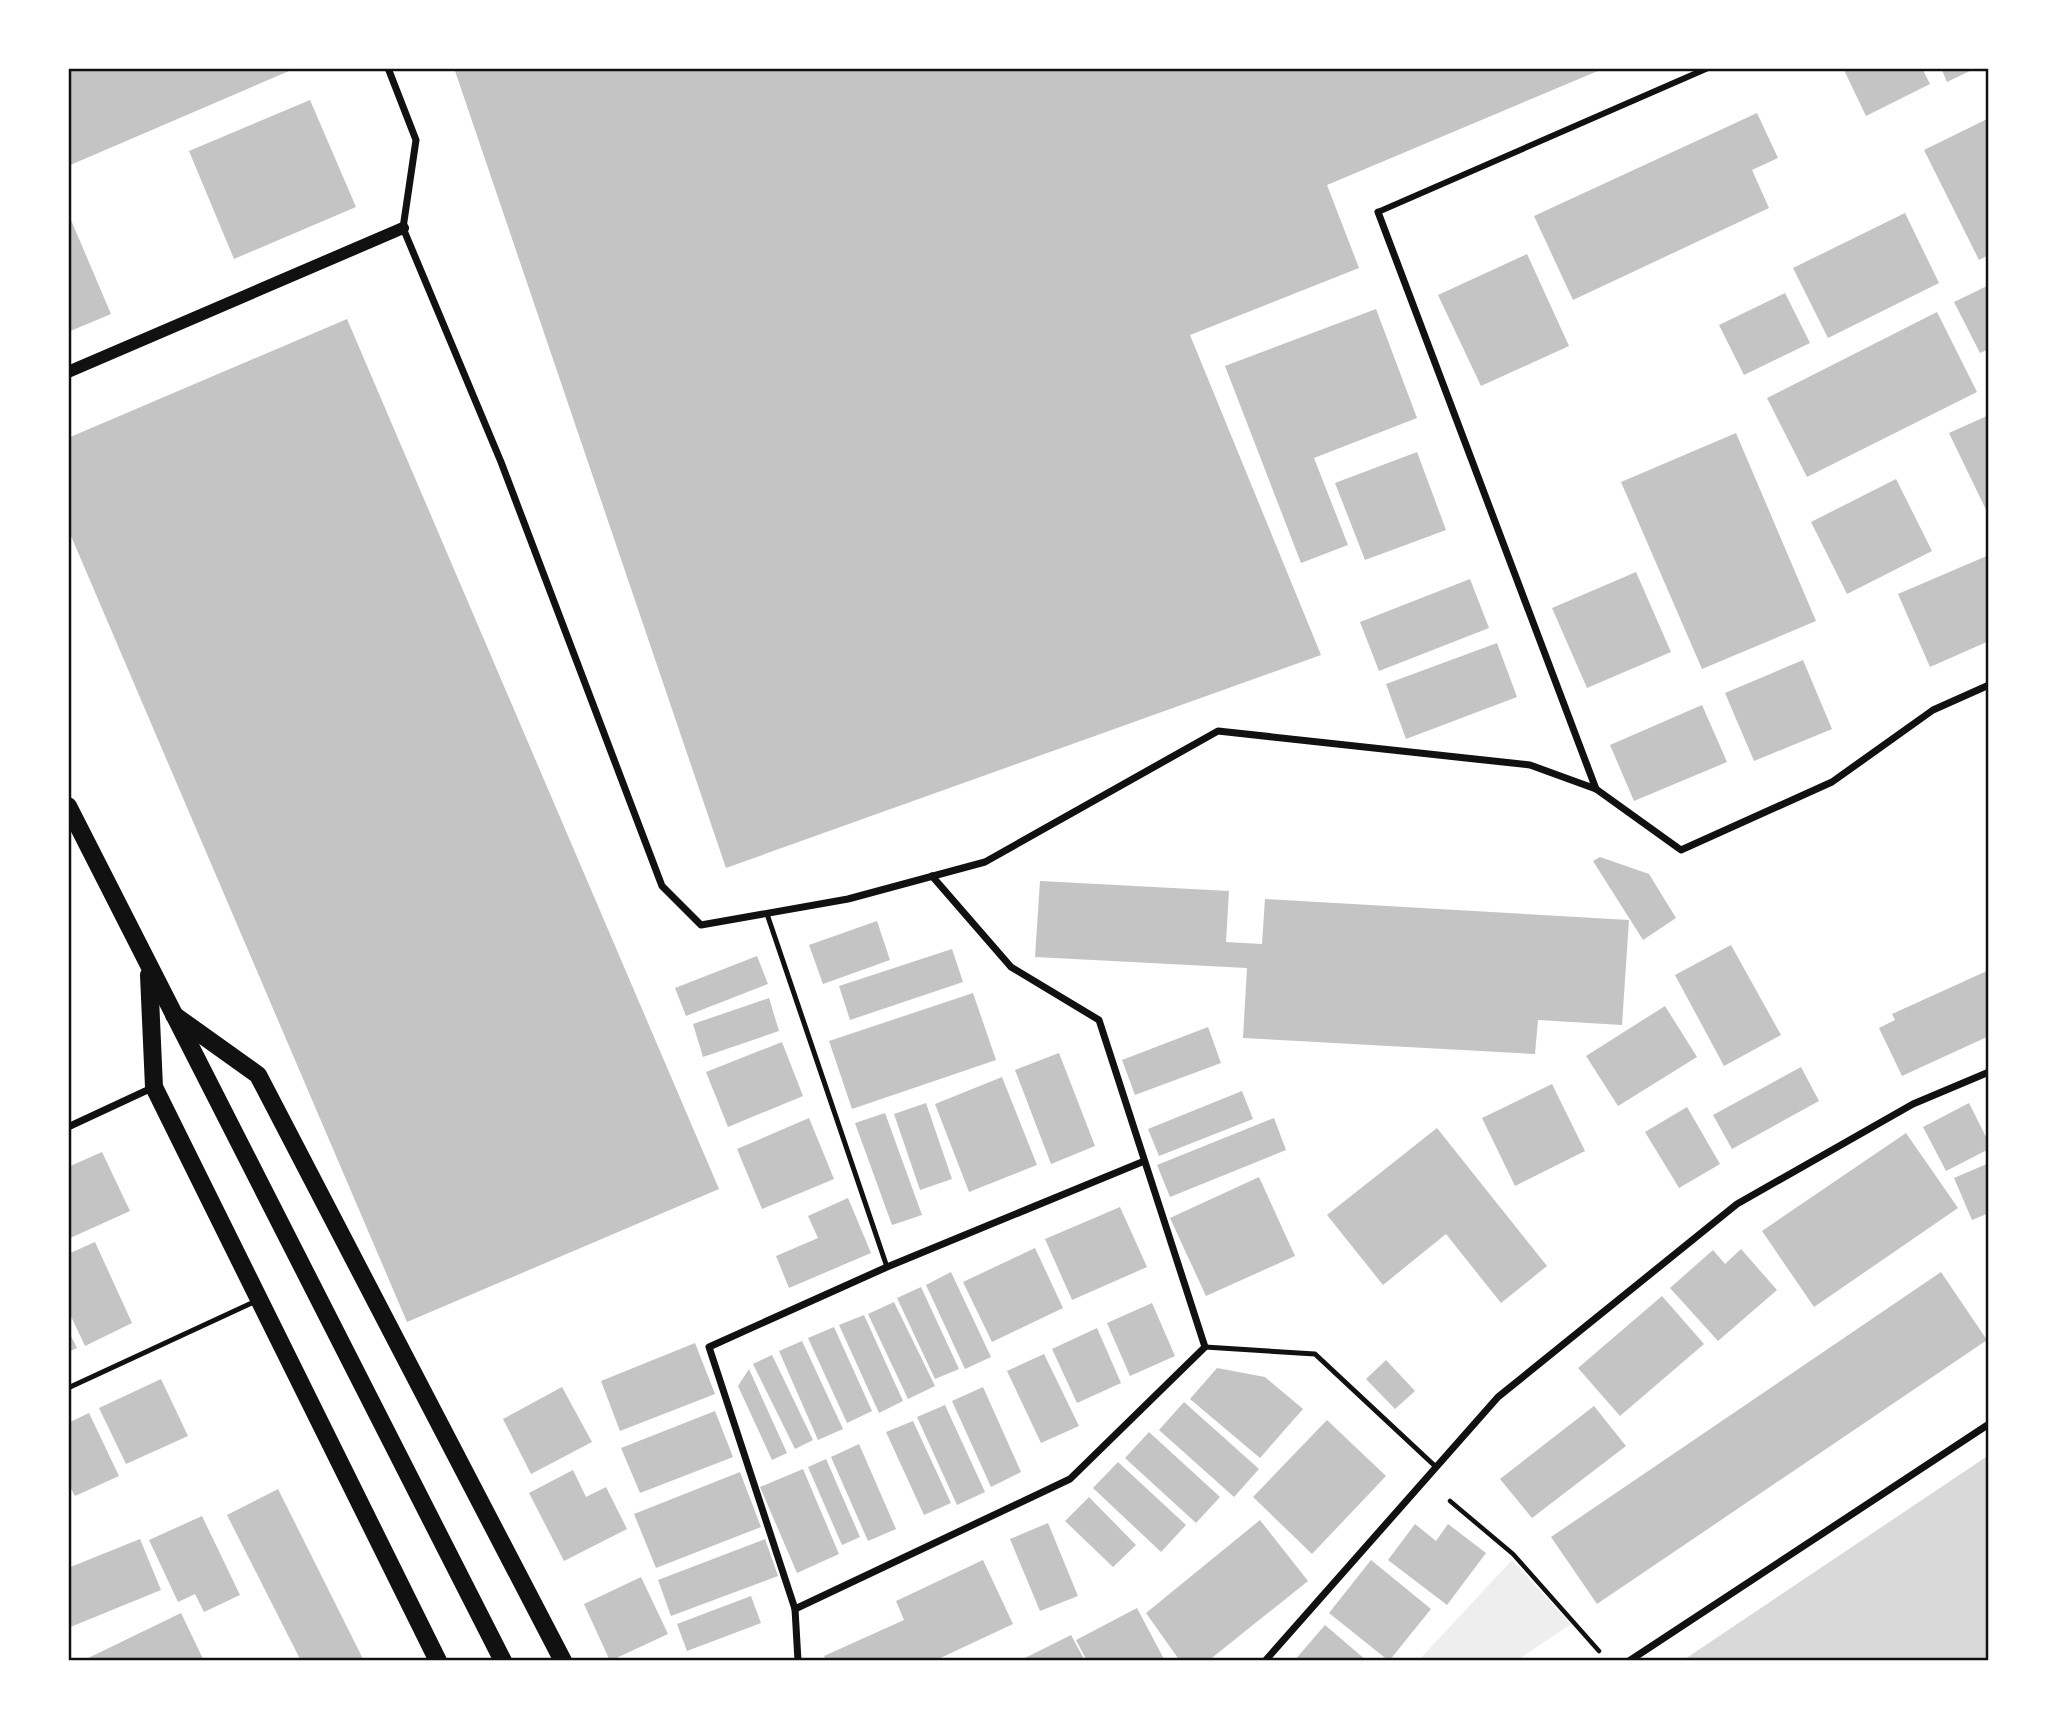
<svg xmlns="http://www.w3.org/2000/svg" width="2057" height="1729" viewBox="0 0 2057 1729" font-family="Helvetica,sans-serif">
<rect width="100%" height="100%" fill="#fff"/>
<polygon fill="#eee" points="1512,1560 1571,1624 1516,1661 1418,1661"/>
<polygon fill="#d9d9d9" points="1989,1455 1989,1661 1682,1661"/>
<g fill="#c4c4c4">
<polygon points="68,68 296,68 68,166"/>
<polygon points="454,68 1605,68 1327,185 1359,268 1190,335 1321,655 726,868"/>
<polygon points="1843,68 1922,68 1930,84 1866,116"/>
<polygon points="1941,68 1976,68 1947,82"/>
<polygon points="310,100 356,207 234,259 189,151"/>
<polygon points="1757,113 1778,158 1752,170 1769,208 1573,300 1534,216"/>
<polygon points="1989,118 1989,255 1979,260 1924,150"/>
<polygon points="68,213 111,314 68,332"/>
<polygon points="1905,213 1939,283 1828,338 1793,268"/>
<polygon points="1527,254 1569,346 1481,386 1438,295"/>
<polygon points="1989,285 1989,349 1980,353 1954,302"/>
<polygon points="1785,293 1810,343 1744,375 1719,325"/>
<polygon points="1376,309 1417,418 1314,458 1348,545 1301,563 1225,366"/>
<polygon points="1937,312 1977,392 1807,477 1767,398"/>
<polygon points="347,319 719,1189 407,1322 68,529 68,438"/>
<polygon points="1989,415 1989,516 1949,433"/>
<polygon points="1736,433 1816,621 1702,669 1621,482"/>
<polygon points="1417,452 1446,530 1365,560 1335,483"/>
<polygon points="1896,479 1932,551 1847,594 1811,522"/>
<polygon points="1989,555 1989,641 1930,667 1898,594"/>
<polygon points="1636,572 1671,652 1587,688 1552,608"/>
<polygon points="1470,579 1489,628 1379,671 1360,622"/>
<polygon points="1497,643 1517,697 1406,739 1386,684"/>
<polygon points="1803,660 1832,729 1754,761 1725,693"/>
<polygon points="1702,705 1727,762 1634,801 1610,745"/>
<polygon points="1600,857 1649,874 1676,918 1643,940 1593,861"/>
<polygon points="1040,881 1229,891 1226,942 1262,944 1265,899 1629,920 1622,1025 1538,1020 1535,1054 1243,1038 1247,968 1035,957"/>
<polygon points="877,921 890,960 823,984 809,945"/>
<polygon points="1731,945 1781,1035 1724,1066 1675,975"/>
<polygon points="952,949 963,982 850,1020 839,986"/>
<polygon points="757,956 768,984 686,1016 675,988"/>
<polygon points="1989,970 1989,1036 1902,1076 1879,1028 1895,1020 1892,1014"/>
<polygon points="973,993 996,1060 852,1109 829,1041"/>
<polygon points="769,998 779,1031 703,1057 693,1024"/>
<polygon points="1665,1006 1697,1057 1618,1106 1586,1056"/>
<polygon points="1208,1027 1221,1063 1135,1095 1122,1060"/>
<polygon points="782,1042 803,1096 728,1127 706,1072"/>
<polygon points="1059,1053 1095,1146 1051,1164 1015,1070"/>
<polygon points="1801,1067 1819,1101 1732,1149 1713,1115"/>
<polygon points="1002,1077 1037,1165 969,1192 935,1104"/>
<polygon points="1552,1084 1585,1151 1515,1186 1482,1118"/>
<polygon points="1242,1091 1253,1119 1159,1156 1148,1129"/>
<polygon points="926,1103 952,1179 920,1190 894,1114"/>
<polygon points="1969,1103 1989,1143 1989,1149 1946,1171 1923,1127"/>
<polygon points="1687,1107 1720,1164 1679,1188 1645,1132"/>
<polygon points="885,1113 922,1215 892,1225 855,1123"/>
<polygon points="809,1118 834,1179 762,1209 737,1149"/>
<polygon points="1274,1118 1286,1150 1170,1197 1157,1165"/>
<polygon points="1437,1128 1547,1266 1501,1303 1446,1234 1383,1285 1327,1215"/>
<polygon points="1906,1133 1958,1208 1814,1307 1762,1231"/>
<polygon points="102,1152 130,1211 68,1239 68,1167"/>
<polygon points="1989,1163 1989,1213 1972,1220 1954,1178"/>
<polygon points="1259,1177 1295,1256 1206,1296 1170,1218"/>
<polygon points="848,1198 871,1253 789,1288 776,1256 818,1238 808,1216"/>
<polygon points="1120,1207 1147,1267 1072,1300 1045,1239"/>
<polygon points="95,1242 132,1323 85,1346 68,1310 68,1254"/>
<polygon points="1035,1248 1063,1308 992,1342 963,1282"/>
<polygon points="1741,1249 1777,1290 1718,1341 1670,1288 1713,1250 1725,1264"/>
<polygon points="951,1272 991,1357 965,1369 926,1285"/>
<polygon points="1941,1272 1987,1340 1597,1604 1551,1537"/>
<polygon points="921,1287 959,1369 935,1379 897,1298"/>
<polygon points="1662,1296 1704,1344 1620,1416 1578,1368"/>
<polygon points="894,1302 935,1386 908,1399 868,1314"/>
<polygon points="1152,1303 1175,1356 1130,1376 1107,1323"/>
<polygon points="864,1315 903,1401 879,1413 839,1325"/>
<polygon points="834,1327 872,1411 847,1423 808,1338"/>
<polygon points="1097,1328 1121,1383 1077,1403 1052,1349"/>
<polygon points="68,1330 77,1348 68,1352"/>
<polygon points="802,1341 843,1429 818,1440 779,1351"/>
<polygon points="695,1343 715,1394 620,1431 601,1381"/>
<polygon points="1044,1354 1079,1426 1041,1443 1007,1371"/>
<polygon points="772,1355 813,1440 795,1449 753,1364"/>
<polygon points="1386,1360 1415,1391 1395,1409 1366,1379"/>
<polygon points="1217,1368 1265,1377 1303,1409 1260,1458 1190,1399"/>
<polygon points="749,1369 787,1453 772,1460 738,1386"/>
<polygon points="161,1379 188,1436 126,1464 99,1408"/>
<polygon points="562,1387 592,1442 531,1474 503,1419"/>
<polygon points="983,1387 1021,1472 991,1487 952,1401"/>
<polygon points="1184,1402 1259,1469 1234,1497 1159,1430"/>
<polygon points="945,1405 985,1492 957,1505 917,1417"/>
<polygon points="1594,1406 1626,1446 1532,1518 1500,1479"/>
<polygon points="715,1411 733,1457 640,1493 621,1448"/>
<polygon points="89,1413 119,1476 75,1496 68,1483 68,1423"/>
<polygon points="1327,1420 1386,1476 1312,1554 1253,1497"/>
<polygon points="913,1421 951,1503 924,1515 886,1432"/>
<polygon points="1149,1432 1220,1497 1196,1523 1125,1458"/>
<polygon points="859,1444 896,1529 868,1541 831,1457"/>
<polygon points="826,1459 860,1537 842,1545 808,1467"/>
<polygon points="1118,1462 1186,1525 1161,1552 1093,1488"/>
<polygon points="803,1469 839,1554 797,1573 760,1487"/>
<polygon points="573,1470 586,1497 606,1487 627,1529 564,1561 529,1493"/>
<polygon points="740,1472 761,1527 656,1568 634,1514"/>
<polygon points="278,1489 364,1661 301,1661 227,1515"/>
<polygon points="1089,1497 1136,1545 1113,1567 1065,1521"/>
<polygon points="202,1516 240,1595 204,1612 195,1594 178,1602 149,1540"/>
<polygon points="1260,1520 1308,1581 1208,1661 1180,1661 1146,1613"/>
<polygon points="1048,1523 1078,1596 1040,1611 1010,1539"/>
<polygon points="1415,1524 1436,1541 1448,1524 1486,1553 1447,1605 1388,1560"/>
<polygon points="140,1539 161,1590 68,1628 68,1568"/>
<polygon points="765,1539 778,1576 671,1616 658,1580"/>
<polygon points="983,1560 1013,1624 934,1661 827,1661 824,1656 904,1620 896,1601"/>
<polygon points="1371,1560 1431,1609 1389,1661 1329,1613"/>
<polygon points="641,1577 668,1634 610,1661 584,1604"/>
<polygon points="751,1596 761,1623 687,1651 677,1624"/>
<polygon points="1137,1608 1165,1661 1087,1661 1076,1640"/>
<polygon points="181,1613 204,1661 82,1661"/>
<polygon points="1325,1625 1367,1661 1294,1661"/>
<polygon points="1071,1635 1085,1661 1019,1661"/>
</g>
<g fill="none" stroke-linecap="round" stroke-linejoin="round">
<polyline stroke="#111" stroke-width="4.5" points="1450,1501 1513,1554 1599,1651"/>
<g stroke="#111" stroke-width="5">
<polyline points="767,914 887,1267"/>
<polyline points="1205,1347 1315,1354 1436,1467"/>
<polyline points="68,1388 256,1301"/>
</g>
<polyline stroke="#111" stroke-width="6" points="1378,212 1708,68"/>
<g stroke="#111" stroke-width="7">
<polyline points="388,68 416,140 403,228 501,462 662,886 701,925 848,899 985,862 1218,731 1530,765 1596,789 1681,850 1832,782 1933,710 1989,685"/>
<polyline points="1378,212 1596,789"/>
<polyline points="68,1127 154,1087"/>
<polyline points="795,1609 1070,1479 1205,1347 1099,1020 1011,967 932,876"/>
<polyline points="798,1661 795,1609 709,1347 887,1267 1142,1162"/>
<polyline points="1265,1661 1498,1397 1737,1204 1913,1104 1989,1072"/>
<polyline points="1629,1661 1989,1424"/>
</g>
<polyline stroke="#111" stroke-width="12" points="68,372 403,228"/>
<g stroke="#111" stroke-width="18">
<polyline points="68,806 503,1661"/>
<polyline points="149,975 154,1087 438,1661"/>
<polyline points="174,1015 258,1075 563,1661"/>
</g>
</g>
<rect width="2057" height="1729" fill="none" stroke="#ffffff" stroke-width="140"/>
<rect x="70" y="70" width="1917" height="1589" fill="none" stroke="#111" stroke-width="2.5"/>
</svg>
